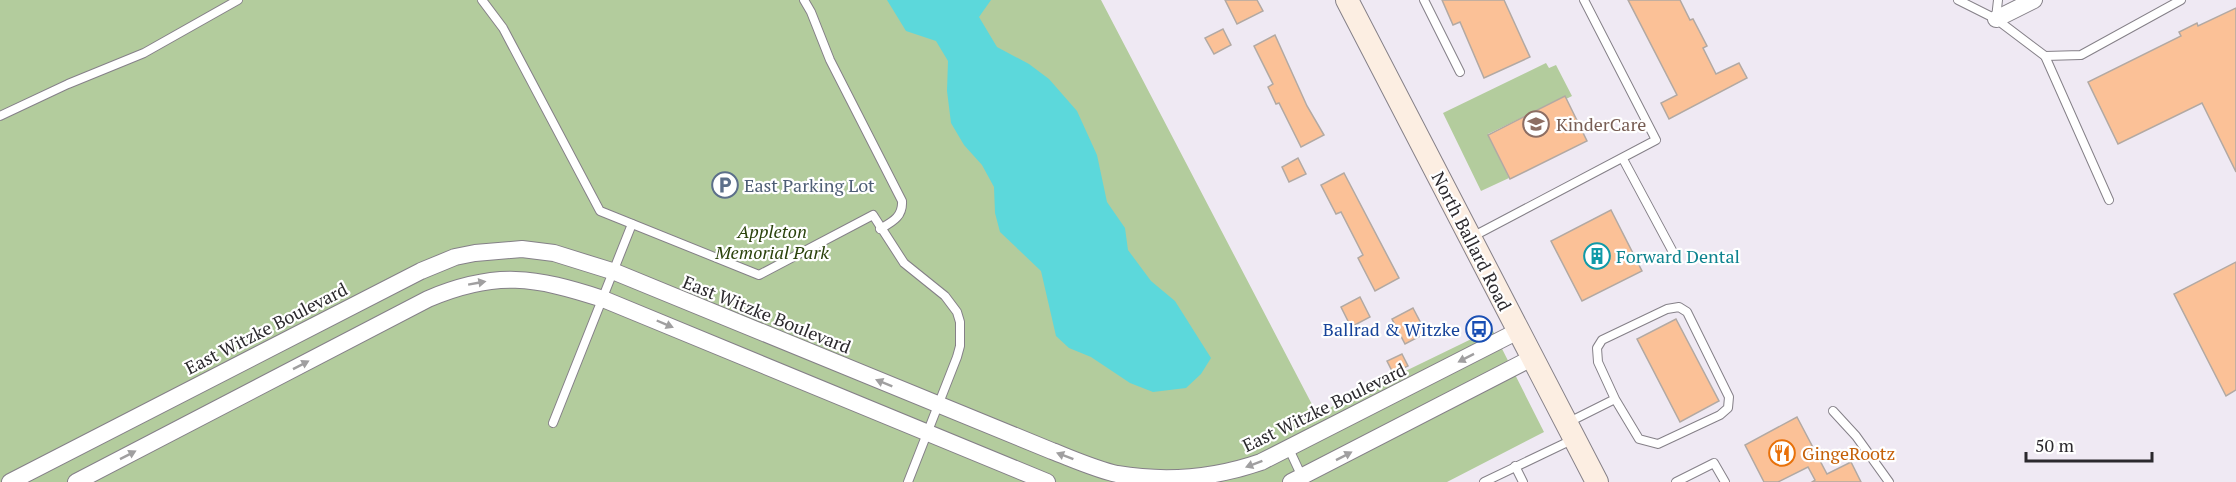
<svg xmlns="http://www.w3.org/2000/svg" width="2236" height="482" viewBox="0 0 2236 482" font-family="'PT Serif',serif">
<rect width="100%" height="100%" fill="#efe9f3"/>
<g fill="#b3cc9d">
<polygon points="0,0 1101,0 1317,414 1492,329 1544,432 1447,482 0,482"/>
<polygon points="1546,63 1549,68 1556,65 1572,96 1566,99 1565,97 1488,134 1509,178 1481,191 1443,113"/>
</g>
<polygon fill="#5cd8db" points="887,0 991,0 979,17 997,47 1029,64 1049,79 1077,111 1097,155 1107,202 1125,228 1128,250 1151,281 1175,301 1211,358 1201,374 1186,388 1153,392 1130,383 1091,357 1069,348 1056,336 1041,271 1000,232 995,213 994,187 982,165 964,145 951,123 947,91 948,61 936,41 906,31"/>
<g fill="#fbc197" stroke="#b2a9a3" stroke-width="1.5">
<polygon points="1225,0 1257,0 1263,11 1237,24"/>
<polygon points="1442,0 1504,0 1530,57 1484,78 1460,22 1453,25"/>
<polygon points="1628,0 1680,0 1690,20 1693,19 1707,46 1703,48 1716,74 1739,63 1747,78 1669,119 1661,103 1677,95"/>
<polygon points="2236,8 2236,172 2202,103 2118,144 2088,82 2181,36 2179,32 2197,23 2198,26"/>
<polygon points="1223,29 1231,45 1214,54 1205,38"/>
<polygon points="1275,35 1307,106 1324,135 1301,147 1279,103 1276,104 1268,87 1273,84 1254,46"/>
<polygon points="1565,96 1587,141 1510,179 1488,135"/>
<polygon points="1298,158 1306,174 1289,182 1282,167"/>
<polygon points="1344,173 1399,278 1375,291 1358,258 1363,255 1341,212 1336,214 1321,185"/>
<polygon points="1611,210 1642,271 1582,301 1551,241"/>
<polygon points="2236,262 2236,390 2226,396 2174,294"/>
<polygon points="1360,297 1370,317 1351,327 1341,307"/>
<polygon points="1413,308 1426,333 1405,344 1392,319"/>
<polygon points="1676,319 1719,401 1680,422 1637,339"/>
<polygon points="1402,354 1408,366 1393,373 1387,361"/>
<polygon points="1797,417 1827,474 1851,462 1861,482 1812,482 1815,480 1808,467 1778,482 1764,482 1745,445"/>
</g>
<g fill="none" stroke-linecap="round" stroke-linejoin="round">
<g stroke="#858088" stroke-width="10">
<g id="lane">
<polyline points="482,0 503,28 600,211 759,275 873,215 904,263 945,296 957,312 960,322 960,346 957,357 908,482"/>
<path d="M804 0 811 12 830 60 902 201C903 217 892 222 880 229"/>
<polyline points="1424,0 1460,72"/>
<polyline points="1958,0 1996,19 2045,56 2109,200"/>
<polyline points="1996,18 1998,0"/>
<polyline points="2045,56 2081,55 2181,0"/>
<polyline points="0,116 68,84 144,53 238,0"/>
<polyline points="1623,159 1674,254"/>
<polyline points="1470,238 1656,140 1584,0"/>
<polyline points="1833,411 1856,436 1889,482"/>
<polyline points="553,423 632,224"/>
<polyline points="1567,423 1615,399 1598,362 1597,348 1602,340 1667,309 1679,307 1687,312 1729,397 1728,408 1720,415 1658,444 1639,439 1615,399"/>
<polyline points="1289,449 1303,479"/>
<polyline points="1515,466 1523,482"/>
<polyline points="1484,482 1574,439"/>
<polyline points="1676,482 1714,463 1725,482"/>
</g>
</g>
<g stroke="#858088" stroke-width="18">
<g id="street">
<polyline points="1996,19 2034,0"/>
<path d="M10 482 421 271 455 257 475 253 522 249 554 253 615 272 1052 451C1073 459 1095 469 1117 474 1165 482 1215 478 1261 462L1518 331"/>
<path d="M76 482 428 299C496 270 535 277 603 299L1047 482"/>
<polyline points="1291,482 1532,358"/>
</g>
</g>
<g stroke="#858088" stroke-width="24">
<polyline id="secondary" points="1347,0 1597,482"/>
</g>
<use href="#lane" stroke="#fff" stroke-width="8"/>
<use href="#street" stroke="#fff" stroke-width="16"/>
<use href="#secondary" stroke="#fceee2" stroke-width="22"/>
</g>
<defs><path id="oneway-solid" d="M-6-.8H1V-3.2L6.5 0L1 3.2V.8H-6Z" transform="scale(1.5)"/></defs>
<g fill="#a09fa0">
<use href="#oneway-solid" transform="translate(477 283) rotate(-10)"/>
<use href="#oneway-solid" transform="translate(665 324) rotate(23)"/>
<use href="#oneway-solid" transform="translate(1466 358) rotate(153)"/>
<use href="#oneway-solid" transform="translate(301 365) rotate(-27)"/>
<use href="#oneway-solid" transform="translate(884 383) rotate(-158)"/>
<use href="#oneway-solid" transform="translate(128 455) rotate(-27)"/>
<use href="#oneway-solid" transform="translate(1065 456) rotate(-159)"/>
<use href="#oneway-solid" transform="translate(1344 456) rotate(-27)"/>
<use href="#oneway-solid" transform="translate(1254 464) rotate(159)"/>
</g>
<defs>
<g id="school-ring" transform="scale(1.35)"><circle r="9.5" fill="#fff" stroke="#8d6e63" stroke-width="1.5"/><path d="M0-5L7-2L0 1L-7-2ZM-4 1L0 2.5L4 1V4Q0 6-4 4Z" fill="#8d6e63"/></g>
<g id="parking-ring" transform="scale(1.35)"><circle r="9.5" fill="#fff" stroke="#5c6f8a" stroke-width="1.5"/><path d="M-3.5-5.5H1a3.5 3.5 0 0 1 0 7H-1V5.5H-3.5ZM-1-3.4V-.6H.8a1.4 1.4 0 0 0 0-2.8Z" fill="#5c6f8a"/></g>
<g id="building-ring" transform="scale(1.35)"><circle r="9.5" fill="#fff" stroke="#0f9aa8" stroke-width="1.5"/><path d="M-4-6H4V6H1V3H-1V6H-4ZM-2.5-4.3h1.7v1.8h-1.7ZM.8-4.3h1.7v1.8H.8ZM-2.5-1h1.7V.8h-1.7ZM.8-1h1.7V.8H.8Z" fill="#0f9aa8"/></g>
<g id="bus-ring" transform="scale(1.35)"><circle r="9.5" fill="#fff" stroke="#1a4fb4" stroke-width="1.5"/><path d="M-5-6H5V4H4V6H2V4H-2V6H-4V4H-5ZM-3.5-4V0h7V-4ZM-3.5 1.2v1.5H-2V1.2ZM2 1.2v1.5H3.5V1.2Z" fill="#1a4fb4"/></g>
<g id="restaurant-ring" transform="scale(1.35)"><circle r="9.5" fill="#fff" stroke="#e8710a" stroke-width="1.5"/><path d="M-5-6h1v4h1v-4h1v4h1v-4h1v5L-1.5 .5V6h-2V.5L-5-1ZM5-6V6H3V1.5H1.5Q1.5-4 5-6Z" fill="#e8710a"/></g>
</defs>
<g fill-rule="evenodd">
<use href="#school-ring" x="1536" y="124"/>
<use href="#parking-ring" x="725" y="185"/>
<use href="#building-ring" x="1597" y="256"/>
<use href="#bus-ring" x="1479" y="329"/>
<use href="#restaurant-ring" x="1782" y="453"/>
</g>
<g text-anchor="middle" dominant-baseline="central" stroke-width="4.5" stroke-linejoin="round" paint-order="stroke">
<g font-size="18" fill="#785e54" stroke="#fff" text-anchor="start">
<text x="1556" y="124">KinderCare</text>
</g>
<g font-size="18" fill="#4e5e75" stroke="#fff" text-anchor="start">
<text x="744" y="185">East Parking Lot</text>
</g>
<g font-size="18" font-style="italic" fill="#2a420b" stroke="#fff">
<text x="772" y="231">Appleton<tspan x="772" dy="21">Memorial Park</tspan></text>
</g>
<g font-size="18" fill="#2b292d" stroke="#fff">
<text transform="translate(1472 241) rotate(63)">North Ballard Road</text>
<text transform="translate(767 314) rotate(22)">East Witzke Boulevard</text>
<text transform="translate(266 328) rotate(-27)">East Witzke Boulevard</text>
<text transform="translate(1324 407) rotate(-26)">East Witzke Boulevard</text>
</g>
<g font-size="18" fill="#0d838f" stroke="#fff" text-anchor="start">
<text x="1616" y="256">Forward Dental</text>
</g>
<g font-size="18" fill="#164399" stroke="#fff" text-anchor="end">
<text x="1460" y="329">Ballrad &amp; Witzke</text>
</g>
<g font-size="18" fill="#c56008" stroke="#fff" text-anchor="start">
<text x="1802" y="453">GingeRootz</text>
</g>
</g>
<path d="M2026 452v9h126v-9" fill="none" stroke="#2b292d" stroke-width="3"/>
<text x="2035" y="452" font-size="18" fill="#2b292d" stroke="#ffffff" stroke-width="4.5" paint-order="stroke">50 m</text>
</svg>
